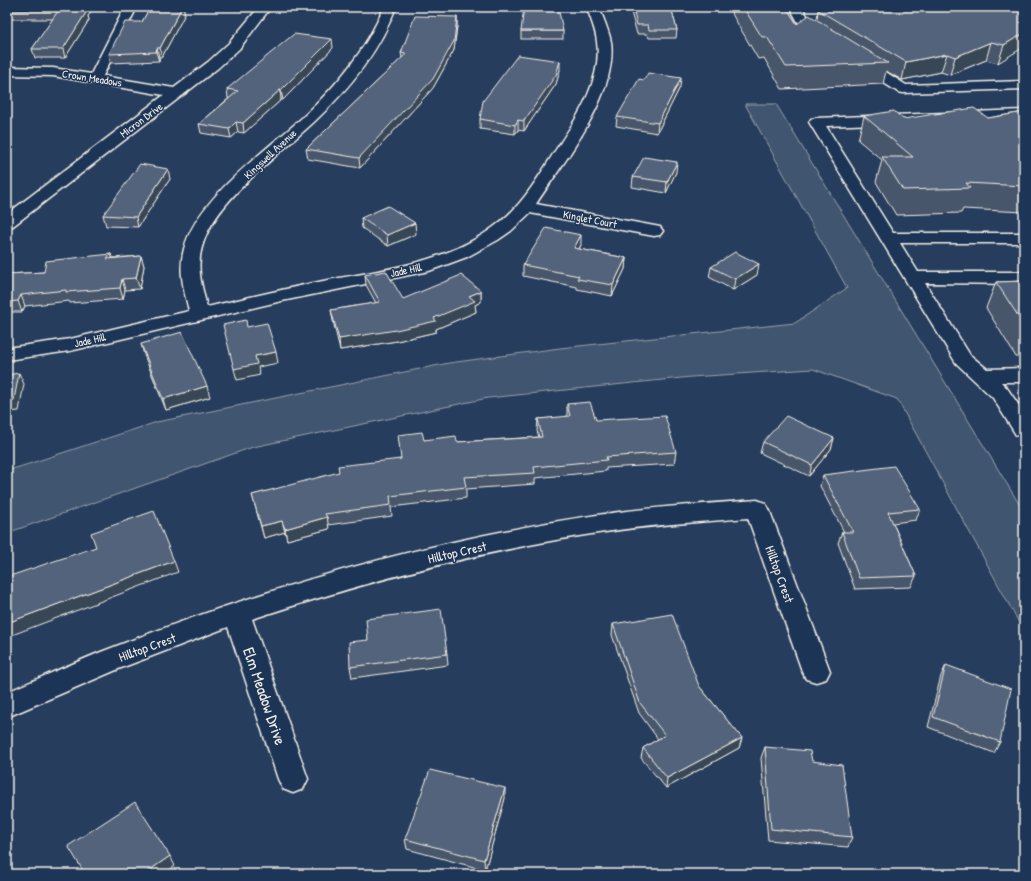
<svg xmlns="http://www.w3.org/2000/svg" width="1031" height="881" viewBox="0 0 1031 881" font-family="'Patrick Hand',sans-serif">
<rect width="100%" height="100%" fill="#263d5d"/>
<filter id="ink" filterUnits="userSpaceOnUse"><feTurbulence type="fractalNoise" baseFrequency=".025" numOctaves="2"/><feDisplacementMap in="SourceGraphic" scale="8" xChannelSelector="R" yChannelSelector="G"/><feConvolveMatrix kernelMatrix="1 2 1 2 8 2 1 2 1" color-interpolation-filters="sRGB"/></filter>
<g filter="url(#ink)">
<polygon fill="#40546f" stroke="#9aa2ac" points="745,104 776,104 1024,512 1024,632 897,399 813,369 691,377 488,398 253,447 7,533 7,471 157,422 449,363 560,348 795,323 847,288"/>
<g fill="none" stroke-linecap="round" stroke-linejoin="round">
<g stroke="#f4f1e8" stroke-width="3">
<g id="minor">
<polygon points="125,7 137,7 103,76 174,88 208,62 229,43 259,7 271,7 239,49 218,68 13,226 7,227 7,214 164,95 53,76 7,75 7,67 53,68 91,74"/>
<path d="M384 7H396C379 52 349 89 314 122 279 155 214 201 202 247 196 268 202 287 207 307 246 298 284 289 323 281 382 270 450 263 499 223 526 202 542 170 561 142 580 114 602 77 597 42 596 30 590 18 587 7H599C603 18 609 31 611 42 618 95 564 161 536 204L660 227 663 231 660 235 654 236 530 213 511 231 498 240 467 257 429 271 282 301 70 351 7 360V348L70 339 189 311C184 290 178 271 184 249 196 199 267 150 304 116 338 84 366 50 384 7Z"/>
<path d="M790 7H802L814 28 829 39 828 42C808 47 797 20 790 7Z"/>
<polygon points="859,57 864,58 906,85 1024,81 1024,89 903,93 898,92 854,64 852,61 854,58"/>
<polygon points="1024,110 1024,118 826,126 893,233 1024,233 1024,243 900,243 918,272 1024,272 1024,284 925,283 970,355 987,369 1024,368 1024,382 1001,382 1007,388 1024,413 1024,437 1016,435 993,398 956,363 809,122 811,119 816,118"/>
<path d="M757 500 765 503 769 509 830 671 826 679 816 682 806 679 802 671 748 518C698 522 648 525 598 533 480 551 365 582 252 619L308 779 303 789 293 793 283 789 278 779 228 627 121 668 7 717V692C38 679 69 665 101 652 260 589 427 540 597 515 650 507 704 504 757 500Z"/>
</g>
</g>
<use href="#minor" fill="#1d3557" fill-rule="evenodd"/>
</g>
<g fill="#47566a" stroke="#f4f1e8">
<polygon points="7,7 94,7 88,16 89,20 65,58 35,58 32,49 53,19 7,19"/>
<polygon points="150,7 183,7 185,14 162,57 159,57 159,61 111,63 109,54 142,22"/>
<polygon points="309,7 343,7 343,10 309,9"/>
<polygon points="627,7 671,7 677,30 676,38 649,38 647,34 637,34 631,12 628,12"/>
<polygon points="728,7 786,7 797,24 817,19 818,10 1024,7 998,63 986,60 950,75 941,72 902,80 886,71 883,84 782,89 764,58 758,59"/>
<polygon points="457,17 457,26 454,50 433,88 360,168 308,159 306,149 402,58 401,53"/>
<rect x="521" y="31" width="42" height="8"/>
<polygon points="333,48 283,100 281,100 244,133 238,132 231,138 201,133 199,124 229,98 228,98 227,89"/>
<polygon points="560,70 556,84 524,131 518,130 515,134 480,129 480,119"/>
<polygon points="680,87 657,133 616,126 617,117"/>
<polygon points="1024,112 1024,212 963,209 961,213 896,215 876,182 882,160 858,140 864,116 903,119 988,118"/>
<polygon points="676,172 666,193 632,187 633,177"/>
<polygon points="170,179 138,227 106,226 103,215"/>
<polygon points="361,218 416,234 388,246 362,228"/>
<polygon points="581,245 579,249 626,258 625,269 612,296 577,289 577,287 523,276 523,265"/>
<polygon points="111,254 112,258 141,256 144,266 140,289 125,290 123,299 70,303 69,301 25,306 22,312 7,312 7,274 44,272"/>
<polygon points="711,267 757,275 733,290 709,277"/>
<polygon points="365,275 403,299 481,291 481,302 475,305 476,312 436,329 436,332 397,341 340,350 333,321 331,310 376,303 366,285"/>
<polygon points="1024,281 1024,364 1019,357 1016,357 986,308 996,282"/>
<polygon points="141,344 210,397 166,410 144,355"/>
<polygon points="567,404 596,420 676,452 674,464 606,468 606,471 535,478 535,484 466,489 466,498 391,507 392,516 328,525 329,529 287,540 285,532 264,538 252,495 401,459 424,440 457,442 539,437 537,431 538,419 567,417"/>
<polygon points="834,438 831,449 809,476 760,453 763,442"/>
<polygon points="823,475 920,509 916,520 893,523 916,576 911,587 855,589 838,543 842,532 844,532 820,486"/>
<polygon points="613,624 699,686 742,738 739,748 666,788 641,758 643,748 658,739 639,713 612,635"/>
<polygon points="368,640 447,654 448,665 352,678 350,667"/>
<polygon points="946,665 1000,742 994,753 928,727 941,676"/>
<polygon points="765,747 812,761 852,837 848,847 768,840 761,758"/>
<polygon points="505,798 485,870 407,849 405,839"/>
</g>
<g fill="#394656" stroke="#f4f1e8">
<polygon points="86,7 94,7 88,16 89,20 65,58 63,49 85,14 84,10"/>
<polygon points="182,7 183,7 185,14 162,57 160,48"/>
<polygon points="457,17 457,26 454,50 433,88 360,168 359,158"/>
<polygon points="1024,33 1024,47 998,63 1004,45"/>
<polygon points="332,39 333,48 283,100 281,90"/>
<polygon points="991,42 986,60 950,75 955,57"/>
<polygon points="157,48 159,57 159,61 156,52"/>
<polygon points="947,54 941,72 902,80 906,62"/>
<polygon points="560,61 560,70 556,84 524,131 524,121"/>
<polygon points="681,78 680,87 657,133 658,123"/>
<polygon points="280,90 281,100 244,133 243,123"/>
<polygon points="518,120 518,130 515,134 515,125"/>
<polygon points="236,122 238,132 231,138 229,129"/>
<polygon points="677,162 676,172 666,193 667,182"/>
<polygon points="168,169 170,179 138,227 136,217"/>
<polygon points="415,223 416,234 388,246 387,235"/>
<polygon points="581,235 581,245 573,259 574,248"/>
<polygon points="111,254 114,264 107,259"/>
<polygon points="141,256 144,266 140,289 136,278"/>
<polygon points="626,258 625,269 612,296 613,285"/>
<polygon points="759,264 757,275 733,290 735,279"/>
<polygon points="122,279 125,290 123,299 120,288"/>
<polygon points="481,291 481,302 475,305 476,312 436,329 436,332 397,341 340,350 339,339 434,318 469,296"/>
<polygon points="21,295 25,306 22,312 18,301"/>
<polygon points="276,352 278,363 258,367 260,375 237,380 234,369 255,356"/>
<polygon points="19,373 24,384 19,411 7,412 7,401"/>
<polygon points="207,386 210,397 166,410 163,399"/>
<polygon points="834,438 831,449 809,476 812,465"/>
<polygon points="327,517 329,529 287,540 285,529"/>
<polygon points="282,521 285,532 264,538 261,526"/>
<polygon points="174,561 178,572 12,635 7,637 7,623"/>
<polygon points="742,738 739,748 666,788 667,778"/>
<polygon points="505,788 505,798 485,870 484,860"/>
<polygon points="170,856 175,866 164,874 144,874"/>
</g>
<g fill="#52647b" stroke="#f4f1e8">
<polygon points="7,7 86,7 84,10 7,11"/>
<polygon points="150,7 182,7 160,48 157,48 156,52 109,54 125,22 142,22"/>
<polygon points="524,7 558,7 563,31 521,31"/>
<polygon points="633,7 671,7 677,30 649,30 648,25 637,25"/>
<polygon points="743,7 786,7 797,24 809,15 888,63 786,67 767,37 762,37"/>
<polygon points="822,7 1024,7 1024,33 1004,45 991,42 955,57 947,54 906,62 818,10"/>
<polygon points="58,11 87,11 63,49 32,49"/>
<polygon points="415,16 457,17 454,41 433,79 359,158 306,149 406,54 401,53"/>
<polygon points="294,34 332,39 281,90 280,90 243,123 236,122 229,129 199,124 238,91 227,89"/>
<polygon points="518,55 560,61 556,75 524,121 518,120 515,125 480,119 483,101"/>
<polygon points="648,73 681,78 658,123 617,117 639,79 644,80"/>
<polygon points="974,108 988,118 1024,112 1024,186 966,183 970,188 903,190 882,157 913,157 864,116 894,111 903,119"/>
<polygon points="644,157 677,162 667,182 633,177"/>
<polygon points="140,164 168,169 136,217 103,215"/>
<polygon points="388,206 415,223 387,235 361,218"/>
<polygon points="546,228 581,235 574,248 626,258 613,285 577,279 579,276 523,265"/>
<polygon points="735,252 759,264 735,279 711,267"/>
<polygon points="111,254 107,259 141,256 136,278 122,279 120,288 66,292 66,290 21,295 18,301 7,302 7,274 44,272 46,261"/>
<polygon points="386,271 403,299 461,275 481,291 469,296 475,301 434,318 436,321 396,330 339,339 331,310 380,302 365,275"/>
<polygon points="1024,281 1024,325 996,282"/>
<polygon points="246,320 247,327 267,323 276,352 255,356 257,364 234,369 223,325"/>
<polygon points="182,332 207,386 163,399 141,344"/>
<polygon points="19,373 14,400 7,401 7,375"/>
<polygon points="590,402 596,420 665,416 676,452 606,457 607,460 534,467 535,473 464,477 466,487 390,496 391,505 325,514 327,517 285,529 282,521 261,526 252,495 339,472 338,466 401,459 398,435 422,432 424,440 456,436 457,442 542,437 538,419 570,416 567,404"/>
<polygon points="786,416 834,438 812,465 763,442"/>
<polygon points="894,466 920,509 888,512 916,576 859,578 842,532 853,532 823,475"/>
<polygon points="154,511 174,561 7,623 7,577 96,547 91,533"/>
<polygon points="441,609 447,654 350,667 349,642 368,640 366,619"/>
<polygon points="672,614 699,686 742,738 667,778 643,748 665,735 640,703 613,624"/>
<polygon points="946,665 1011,689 1000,742 933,717"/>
<polygon points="765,747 810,751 812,761 842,765 852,837 771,829"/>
<polygon points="430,770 505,788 484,860 405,839"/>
<polygon points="135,802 170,856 144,874 85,874 68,846"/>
</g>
</g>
<g text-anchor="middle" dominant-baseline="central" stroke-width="3" stroke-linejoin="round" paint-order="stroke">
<g font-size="11" fill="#f4f1e8" stroke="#1d3557">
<text transform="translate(92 78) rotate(9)">Crown Meadows</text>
<text transform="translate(141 120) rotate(-37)">Micron Drive</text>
<text transform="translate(270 154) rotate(-43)">Kingswell Avenue</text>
<text transform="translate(590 219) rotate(11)">Kinglet Court</text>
<text transform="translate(406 270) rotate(-12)">Jade Hill</text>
<text transform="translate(90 340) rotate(-13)">Jade Hill</text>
</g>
<g font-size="13" fill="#f4f1e8" stroke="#1d3557">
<text transform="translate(457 552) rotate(-13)">Hilltop Crest</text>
<text transform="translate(780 574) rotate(70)">Hilltop Crest</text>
<text transform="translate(147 647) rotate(-20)">Hilltop Crest</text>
</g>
<g font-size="16" fill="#f4f1e8" stroke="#1d3557">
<text transform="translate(265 696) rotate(71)">Elm Meadow Drive</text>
</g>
</g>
<rect width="1031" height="881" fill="none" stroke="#1d3557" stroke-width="24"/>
<rect x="12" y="12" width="1007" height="857" fill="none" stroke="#f4f1e8" stroke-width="1.5" filter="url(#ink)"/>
</svg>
